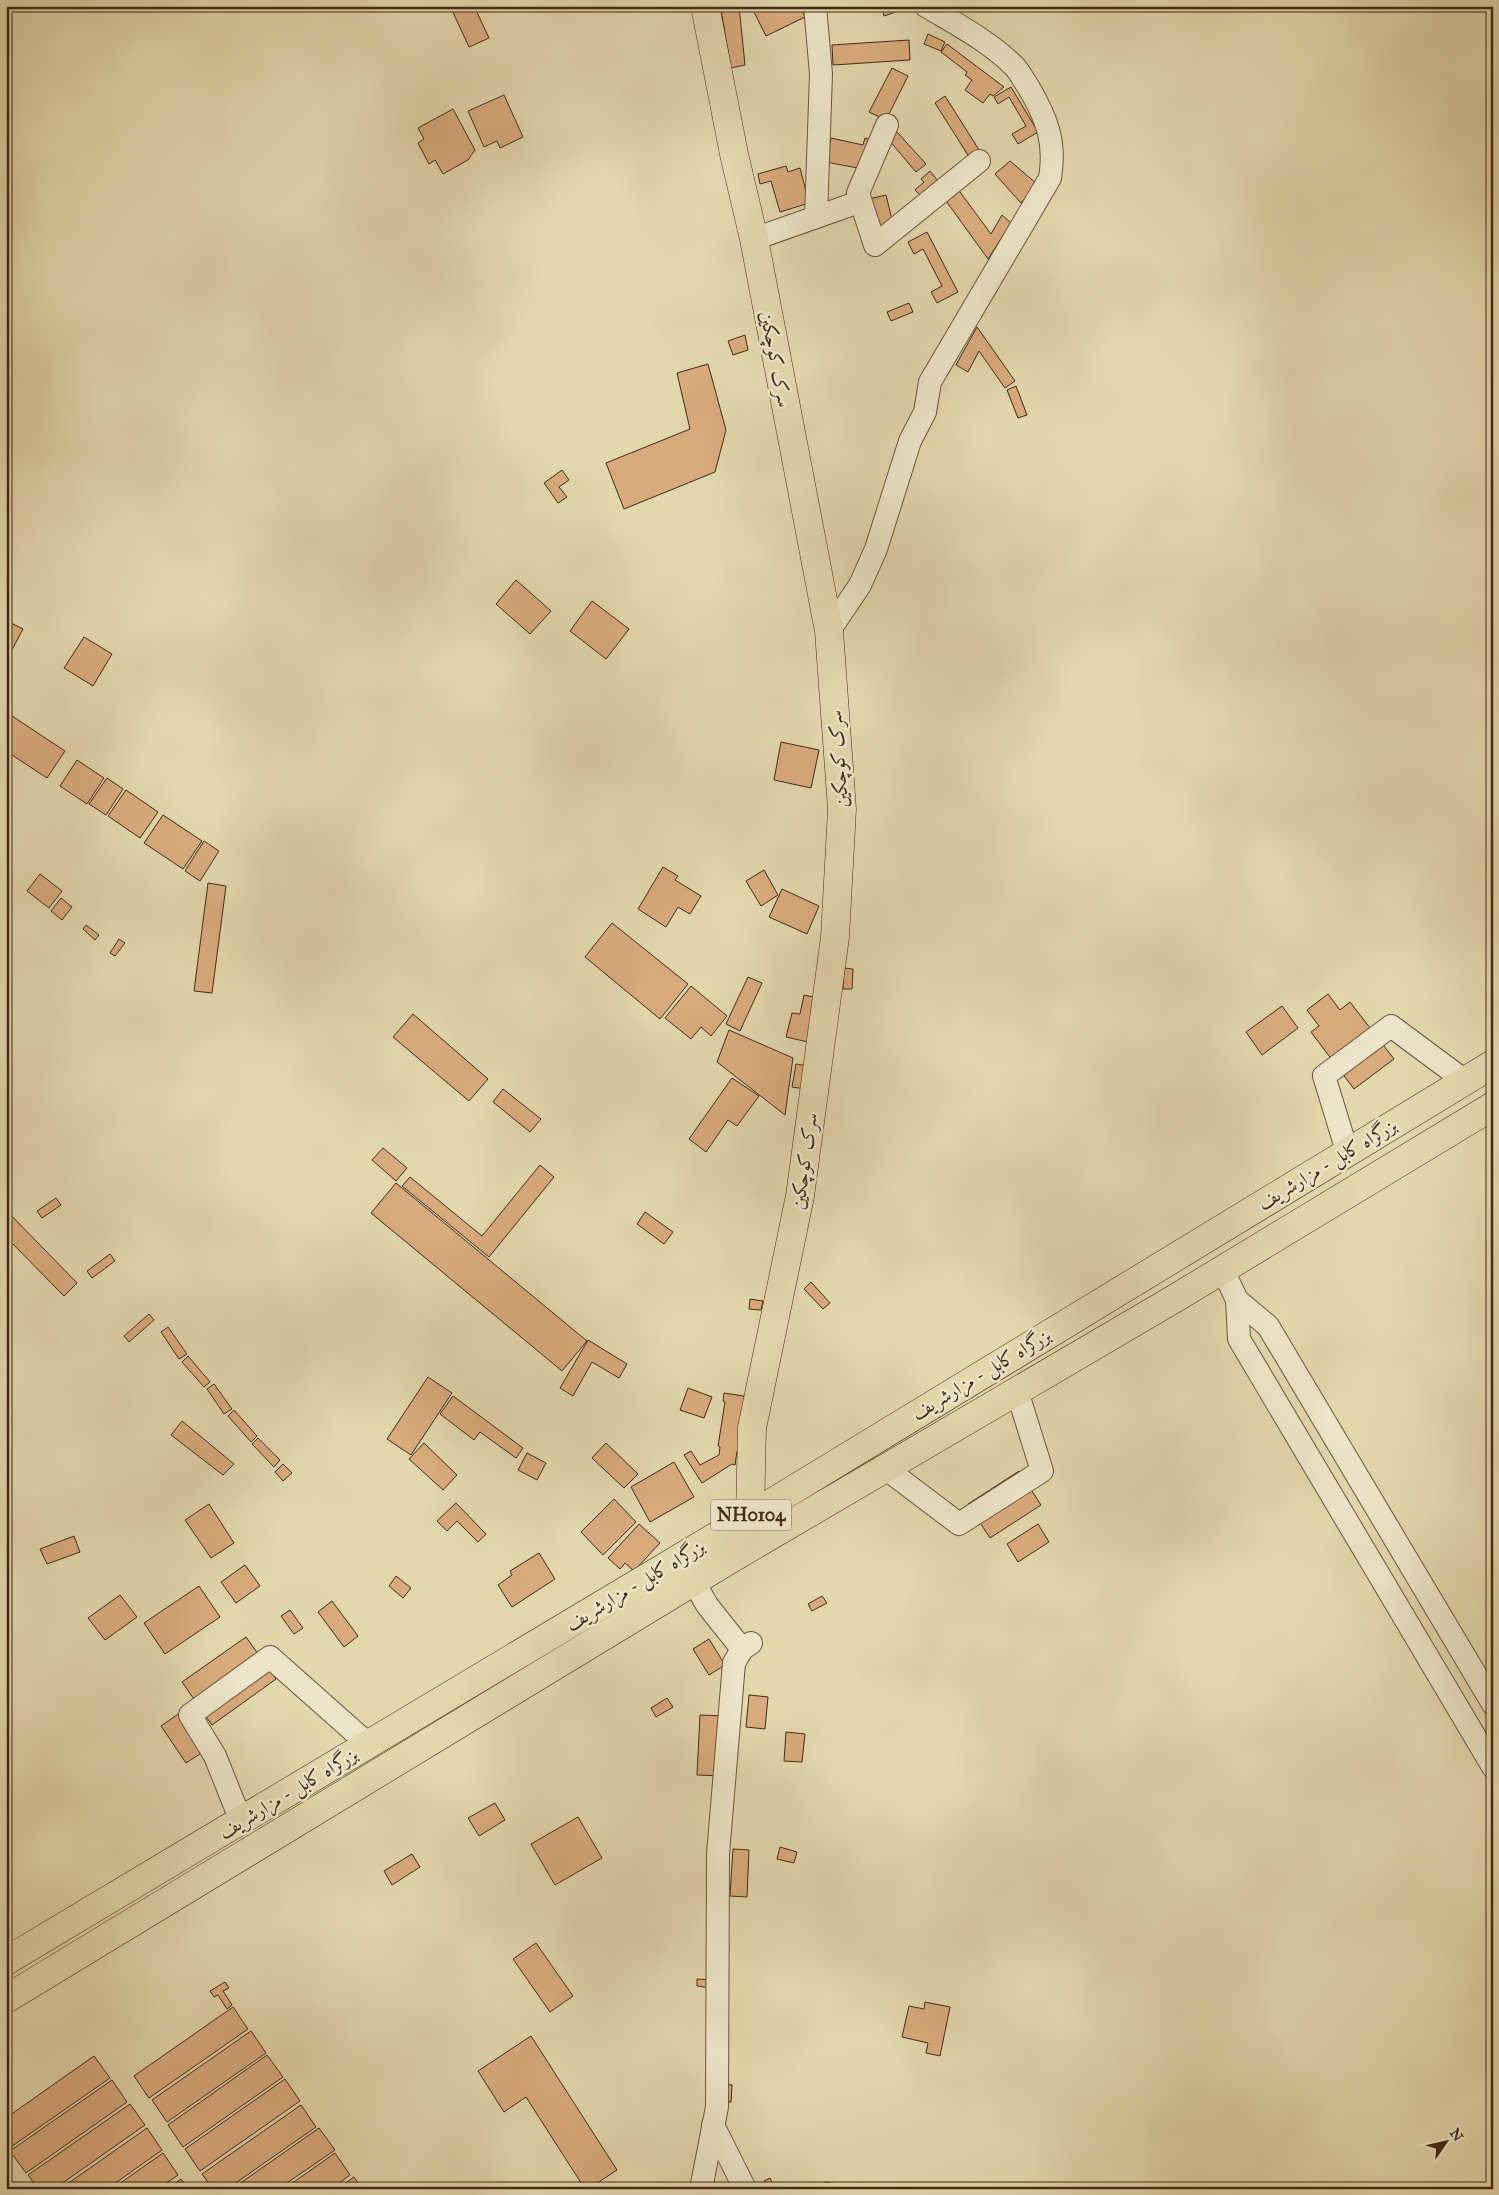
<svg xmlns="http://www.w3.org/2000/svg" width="1499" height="2195" viewBox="0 0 1499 2195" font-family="'IM FELL Great Primer',Amiri,serif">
<rect width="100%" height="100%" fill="#e3d7ac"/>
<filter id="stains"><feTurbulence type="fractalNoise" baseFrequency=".004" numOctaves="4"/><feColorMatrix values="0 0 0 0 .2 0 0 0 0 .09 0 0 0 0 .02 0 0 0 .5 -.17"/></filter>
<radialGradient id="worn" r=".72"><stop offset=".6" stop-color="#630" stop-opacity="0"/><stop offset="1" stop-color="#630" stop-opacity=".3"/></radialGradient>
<g fill="#d9aa7c" stroke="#432816">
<polygon points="450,6 474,6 489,38 469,47"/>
<polygon points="733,6 739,6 745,65 731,68 721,10"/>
<polygon points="751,6 800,6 805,17 766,36"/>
<polygon points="881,6 894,6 896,12 884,16"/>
<polygon points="928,34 945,42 941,51 924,44"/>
<polygon points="909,40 910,60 833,65 832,45"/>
<polygon points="947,44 1004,87 993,96 990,94 983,103 965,90 972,80 965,75 967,72 941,52"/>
<polygon points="892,68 908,76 886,120 869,112"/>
<polygon points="1011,87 1038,132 1018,144 1012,134 1026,126 1009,97 998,104 994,97"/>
<polygon points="504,95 523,137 500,148 497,141 484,147 468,111"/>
<polygon points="945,96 981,153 971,160 935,103"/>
<polygon points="453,109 475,150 468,160 443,174 435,160 429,164 418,143 424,139 418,128"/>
<polygon points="897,132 926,164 916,172 888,139"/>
<polygon points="831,138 863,145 865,138 872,140 863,169 826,162"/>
<polygon points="1010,161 1037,184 1021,203 995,174"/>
<polygon points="786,166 788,172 800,168 809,203 780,212 771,181 760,184 758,174"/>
<polygon points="930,171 939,182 922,197 915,190 924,182 921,179"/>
<polygon points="957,188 991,234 1002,215 1011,223 988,259 944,198"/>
<polygon points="886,195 893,224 878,237 868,199"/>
<polygon points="927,232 958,292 937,303 931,292 942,286 923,249 914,254 908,242"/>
<polygon points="909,303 913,312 891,321 887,312"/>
<polygon points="977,327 1015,381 1005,388 979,351 968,372 956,365"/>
<polygon points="745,335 748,350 733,355 728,341"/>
<polygon points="708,364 726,430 715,472 624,509 606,463 690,429 677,373"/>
<polygon points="1016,386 1027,415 1018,418 1007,390"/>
<polygon points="562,470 569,480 559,487 567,497 558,503 544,483"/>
<polygon points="516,580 551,611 530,634 496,604"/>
<polygon points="592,601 629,629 606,659 570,631"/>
<polygon points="9,622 23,629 6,661 6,641 10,633 6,631 6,627"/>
<polygon points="84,637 112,654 93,686 64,668"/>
<polygon points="6,712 65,751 47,778 6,751"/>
<polygon points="781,742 819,750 811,788 774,780"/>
<polygon points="77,760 104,778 87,804 60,786"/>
<polygon points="107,778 123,789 106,815 89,804"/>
<polygon points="126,790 158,812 140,838 108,816"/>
<polygon points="163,815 202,841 183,869 144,843"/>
<polygon points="204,841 219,851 200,881 185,871"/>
<polygon points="663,867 678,876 675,880 701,896 690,914 678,907 666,927 638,909"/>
<polygon points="764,870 778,895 761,906 746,881"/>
<polygon points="40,874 62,891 49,908 27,891"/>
<polygon points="208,883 226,886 212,993 194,991"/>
<polygon points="782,889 819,906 807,934 769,917"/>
<polygon points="61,898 72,907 62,920 51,911"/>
<polygon points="612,923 688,984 660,1019 585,957"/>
<polygon points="86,925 99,935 95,940 83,929"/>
<polygon points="119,939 125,943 115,956 110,953"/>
<polygon points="844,968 853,969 852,989 843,989"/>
<polygon points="748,977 762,983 740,1031 726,1024"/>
<polygon points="691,986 727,1016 711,1036 701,1027 691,1039 665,1018"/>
<polygon points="1328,994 1340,1010 1350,1002 1394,1059 1354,1089 1311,1032 1319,1026 1307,1010"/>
<polygon points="804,995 818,998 808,1042 786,1037 792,1013 800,1014"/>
<polygon points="1282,1006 1298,1028 1262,1055 1246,1032"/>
<polygon points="413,1014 488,1079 469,1101 393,1037"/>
<polygon points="729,1030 793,1058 785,1115 717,1062"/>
<polygon points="796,1064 809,1066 805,1089 792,1087"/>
<polygon points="732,1078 759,1096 737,1126 728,1120 706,1152 689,1139"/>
<polygon points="503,1089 541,1119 530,1132 493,1102"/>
<polygon points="383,1148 407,1168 396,1181 372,1160"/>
<polygon points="540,1165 554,1177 489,1257 402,1186 410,1177 482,1236"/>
<polygon points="396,1183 587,1341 562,1371 371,1213"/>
<polygon points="56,1198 61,1205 42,1218 37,1211"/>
<polygon points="6,1210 77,1283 64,1296 6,1237"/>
<polygon points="645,1212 673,1232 664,1244 637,1224"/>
<polygon points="110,1254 115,1261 92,1278 87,1271"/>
<polygon points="811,1282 830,1303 823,1309 804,1289"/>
<polygon points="750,1299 763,1301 761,1310 749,1309"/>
<polygon points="149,1314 154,1320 129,1342 124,1336"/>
<polygon points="168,1327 187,1354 179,1359 161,1332"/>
<polygon points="588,1340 627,1364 619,1378 592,1362 573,1396 560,1388"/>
<polygon points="188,1356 210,1382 204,1387 182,1362"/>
<polygon points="428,1377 452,1393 411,1455 387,1439"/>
<polygon points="214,1384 232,1409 224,1414 207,1389"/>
<polygon points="688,1388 712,1397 704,1418 680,1410"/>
<polygon points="724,1393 750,1397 741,1452 737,1451 735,1465 732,1464 702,1483 684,1455 691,1451 700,1465 719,1455 720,1447 718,1446 725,1402 723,1401"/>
<polygon points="453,1396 523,1448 516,1458 480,1432 474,1440 440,1414"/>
<polygon points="234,1410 257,1436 251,1442 228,1416"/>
<polygon points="182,1421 234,1464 223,1475 171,1435"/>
<polygon points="258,1438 280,1460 274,1467 252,1444"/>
<polygon points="424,1443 457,1475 443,1490 409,1459"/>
<polygon points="606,1443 638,1474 624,1488 592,1458"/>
<polygon points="527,1453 546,1463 537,1480 518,1470"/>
<polygon points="674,1462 694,1497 650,1522 631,1487"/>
<polygon points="283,1464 292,1473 283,1481 275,1472"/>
<polygon points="1019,1471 1041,1505 990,1538 968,1504"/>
<polygon points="614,1499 636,1522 603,1555 581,1532"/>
<polygon points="456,1503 486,1534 478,1542 457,1521 447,1531 437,1521"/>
<polygon points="209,1504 234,1543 211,1558 185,1520"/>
<polygon points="639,1524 660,1543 634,1571 625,1563 620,1569 608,1558"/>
<polygon points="1038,1524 1049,1542 1018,1562 1007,1544"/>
<polygon points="74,1536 80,1552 47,1564 40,1549"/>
<polygon points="539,1553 555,1579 512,1607 498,1585 512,1575 510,1571"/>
<polygon points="245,1565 260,1586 236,1603 221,1582"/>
<polygon points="396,1576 411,1588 403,1598 389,1586"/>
<polygon points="199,1586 220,1617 165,1654 144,1623"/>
<polygon points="120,1595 137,1617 105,1640 88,1618"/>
<polygon points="822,1596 827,1603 812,1611 808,1604"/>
<polygon points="332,1601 358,1636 344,1647 318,1612"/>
<polygon points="290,1610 303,1628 294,1634 281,1616"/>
<polygon points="246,1637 276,1679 212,1725 182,1682"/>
<polygon points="709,1639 725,1665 709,1675 693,1649"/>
<polygon points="749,1695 768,1697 765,1729 746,1727"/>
<polygon points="667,1698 673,1707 656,1717 651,1708"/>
<polygon points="178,1714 203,1752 186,1763 161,1726"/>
<polygon points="700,1715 727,1716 723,1776 697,1775"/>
<polygon points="786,1732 805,1734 802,1762 784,1761"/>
<polygon points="495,1803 505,1820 479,1836 468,1818"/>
<polygon points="578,1817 602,1858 555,1885 531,1844"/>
<polygon points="780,1847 797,1852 794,1863 777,1859"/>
<polygon points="733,1849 749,1850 747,1897 730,1896"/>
<polygon points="412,1854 420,1867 392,1885 384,1871"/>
<polygon points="536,1943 573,1996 550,2012 513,1959"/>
<polygon points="697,1979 712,1980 711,1988 697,1986"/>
<polygon points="225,1982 229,1988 223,1991 232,2005 227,2009 218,1995 214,1997 210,1991"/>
<polygon points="925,2002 950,2007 940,2056 926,2053 928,2043 902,2037 909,2006 924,2009"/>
<polygon points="233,2007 248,2029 149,2098 134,2076"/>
<polygon points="251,2031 266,2053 167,2122 152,2100"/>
<polygon points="531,2036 617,2170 588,2189 585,2189 526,2097 504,2112 478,2071"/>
<polygon points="267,2055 283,2077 183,2147 168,2125"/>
<polygon points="94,2056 110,2078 8,2149 6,2118"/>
<polygon points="285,2079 300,2101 200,2171 185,2149"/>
<polygon points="112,2080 127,2102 26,2173 10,2151"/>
<polygon points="725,2084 732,2085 731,2102 723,2101"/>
<polygon points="130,2104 145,2125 54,2189 38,2189 28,2175"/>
<polygon points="301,2105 316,2127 227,2189 213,2189 202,2174"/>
<polygon points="147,2128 162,2150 107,2189 60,2189"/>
<polygon points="319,2128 335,2150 278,2189 232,2189"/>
<polygon points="163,2153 178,2175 158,2189 112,2189"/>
<polygon points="335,2153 350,2175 331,2189 284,2189"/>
<polygon points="354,2177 362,2189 337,2189"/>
<polygon points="770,2178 775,2189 767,2189 764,2181"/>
<polygon points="181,2179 188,2189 167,2189"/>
<polygon points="825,2182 856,2187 857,2183 890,2187 824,2189"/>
</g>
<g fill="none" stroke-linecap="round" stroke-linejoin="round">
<g stroke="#6b543c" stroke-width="24">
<g id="minor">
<polyline points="815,6 821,74 816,217"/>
<polyline points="887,125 858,193 875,245 979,161"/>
<polyline points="754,239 859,202"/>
<path d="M829 631 860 585 876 549 910 441 925 412 930 382 1050 178C1056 142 1047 119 1029 88 1024 81 1020 72 1014 66 989 41 956 24 926 6"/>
<polyline points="1347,1151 1324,1076 1391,1026 1465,1081"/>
<polyline points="1222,1268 1237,1300 1239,1339 1493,1767"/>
<polyline points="1237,1300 1268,1326 1493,1704"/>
<polyline points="885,1468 959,1524 1042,1471 1017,1391"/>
<polyline points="694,1582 707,1605 742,1649"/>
<polyline points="241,1821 215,1756 190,1715 270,1657 368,1744"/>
<polyline points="713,2125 745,2189"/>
<polyline points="701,2189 717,2107 718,1854 734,1663 742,1649 751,1643"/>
</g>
</g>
<g stroke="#432816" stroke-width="29">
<polyline id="major" points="705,6 734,154 754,239 829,631 842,809 835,937 800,1196 752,1428 750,1516"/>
</g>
<g stroke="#432816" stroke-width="29">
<g id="highway">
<polyline points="6,1961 750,1516 1493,1064"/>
<polyline points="6,1999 729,1560 1174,1299 1493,1106"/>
</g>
</g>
<use href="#minor" stroke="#ede5c9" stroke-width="22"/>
<use href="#major" stroke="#e3d7ac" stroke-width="28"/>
<use href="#highway" stroke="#e3d7ac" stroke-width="28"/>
</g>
<g text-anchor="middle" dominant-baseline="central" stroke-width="5" stroke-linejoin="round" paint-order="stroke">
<rect fill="#ede5c9" stroke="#76614c" stroke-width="1" x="711" y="1499.5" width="80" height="31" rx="4"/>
<g font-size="18" font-weight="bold" fill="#432816">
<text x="751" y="1515">NH0104</text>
</g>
<g font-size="19" fill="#432816" stroke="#ede5c9">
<text transform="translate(776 359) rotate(79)">سرک کوچکین</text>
<text transform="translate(838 759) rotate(-94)">سرک کوچکین</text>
<text transform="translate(804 1161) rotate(-82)">سرک کوچکین</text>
<text transform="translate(1327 1164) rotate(-31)">بزرگراه کابل - مزارشریف</text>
<text transform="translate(981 1374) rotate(-31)">بزرگراه کابل - مزارشریف</text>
<text transform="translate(635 1585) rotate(-31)">بزرگراه کابل - مزارشریف</text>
<text transform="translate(288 1793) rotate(-31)">بزرگراه کابل - مزارشریف</text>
</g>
</g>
<rect width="1499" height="2195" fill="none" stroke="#e3d7ac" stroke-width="25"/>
<rect x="8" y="8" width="1484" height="2180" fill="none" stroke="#432816" stroke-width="2.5"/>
<rect x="12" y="12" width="1474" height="2170" fill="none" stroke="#432816"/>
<g transform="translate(1446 2142) rotate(56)" stroke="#ede5c9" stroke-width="4" paint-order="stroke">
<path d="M0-4L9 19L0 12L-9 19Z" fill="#432816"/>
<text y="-8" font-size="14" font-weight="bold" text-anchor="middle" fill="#432816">N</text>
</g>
<rect width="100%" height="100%" filter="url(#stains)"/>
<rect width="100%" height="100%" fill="url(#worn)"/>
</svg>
